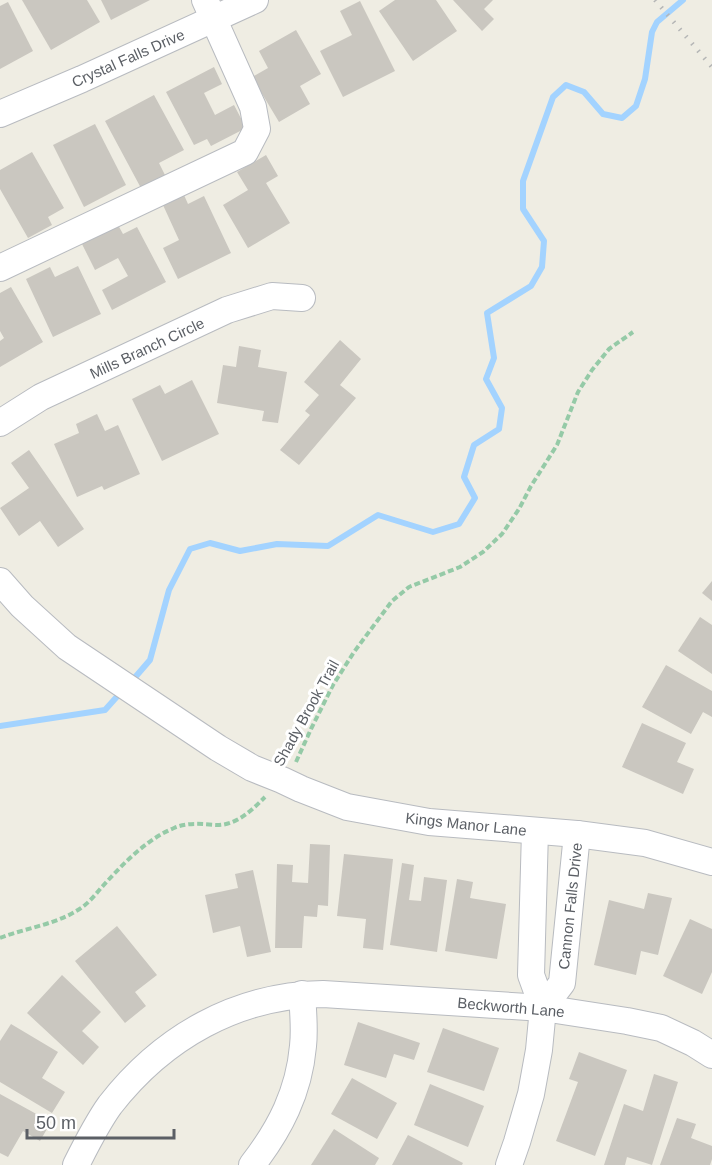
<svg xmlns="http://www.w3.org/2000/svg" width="712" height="1165" viewBox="0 0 712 1165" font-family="Helvetica,sans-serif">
<rect width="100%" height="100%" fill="#efede3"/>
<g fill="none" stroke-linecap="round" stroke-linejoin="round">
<g stroke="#a3d3ff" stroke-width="6">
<polyline points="131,682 150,660 169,590 190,549 210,543 240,551 277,544 328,546 378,515 433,532 459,524 475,498 464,477 474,445 499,429 502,408 486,379 494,358 487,313 531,286 542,267 544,241 523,209 523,181 553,97 566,85 584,92 603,114 622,118 636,106 645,79 652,32 657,22 683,0"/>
<polyline points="0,726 105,710 122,691"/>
</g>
</g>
<g fill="#cac7c0">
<polygon points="22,0 87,0 100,22 51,50"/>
<polygon points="101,0 150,0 111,20"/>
<polygon points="395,0 436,0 457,31 413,61 379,11"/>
<polygon points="453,0 493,0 484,9 494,19 482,31"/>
<polygon points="360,1 395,71 343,97 320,51 352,35 340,11"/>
<polygon points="8,2 33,51 0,69 0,6"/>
<polygon points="296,30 321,74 300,86 310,104 279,122 252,77 268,68 259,51"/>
<polygon points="214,67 222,84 204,93 215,115 234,105 246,128 211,146 207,139 194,145 166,92"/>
<polygon points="154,95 184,150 159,163 166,177 142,190 105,121"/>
<polygon points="95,124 126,185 84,207 53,145"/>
<polygon points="32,152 64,208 48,217 52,225 28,238 0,189 0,170"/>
<polygon points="266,155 278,176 266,183 290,223 248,248 223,205 248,190 237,172"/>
<polygon points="184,195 188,204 204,196 231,253 178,279 163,248 179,240 163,205"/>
<polygon points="118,225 123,234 137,227 166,282 112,310 102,290 128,276 118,258 95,270 82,244"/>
<polygon points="78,266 101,314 53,337 26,279 50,267 55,277"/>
<polygon points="11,287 43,342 0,367 0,341 4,338 0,331 0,293"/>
<polygon points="340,340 361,359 340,385 356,398 299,465 280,450 310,415 305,411 319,395 304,382"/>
<polygon points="239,346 261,350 258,367 287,372 278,423 262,421 264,411 217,403 223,365 236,367"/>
<polygon points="192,380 219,434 162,461 132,399 160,385 165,394"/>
<polygon points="97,414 105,431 118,425 140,474 104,490 102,486 77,497 54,444 79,433 76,424"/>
<polygon points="29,450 84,529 58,547 40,521 19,536 0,508 29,488 11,463"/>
<polygon points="712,581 712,601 702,593"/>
<polygon points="700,617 712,625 712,674 678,651"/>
<polygon points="666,665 712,691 712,717 703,712 691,734 642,707"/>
<polygon points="642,723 686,743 677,762 694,769 683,794 622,767"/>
<polygon points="310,844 330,845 328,906 318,905 317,917 304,916 302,948 275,948 277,864 293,865 292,882 308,883"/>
<polygon points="344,854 393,859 383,950 363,948 366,919 337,916"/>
<polygon points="402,863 414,865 409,900 421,901 424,877 447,880 437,952 390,945"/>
<polygon points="253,870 271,952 247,957 240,926 213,933 205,895 238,888 235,874"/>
<polygon points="457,879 473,882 470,898 506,904 497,959 445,951"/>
<polygon points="648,893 672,898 658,955 641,951 636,975 594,965 609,900 644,909"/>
<polygon points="690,919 712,929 712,972 702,994 663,976"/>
<polygon points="117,926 157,975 135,992 146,1006 125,1023 75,961"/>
<polygon points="62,975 101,1012 82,1031 99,1047 83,1065 27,1013"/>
<polygon points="358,1022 420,1043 414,1060 394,1054 386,1078 344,1065"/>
<polygon points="11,1024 58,1052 42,1078 65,1092 52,1113 0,1082 0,1041"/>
<polygon points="443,1028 499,1048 484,1091 427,1072"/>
<polygon points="579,1052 627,1070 595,1156 556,1141 578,1082 569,1079"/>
<polygon points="654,1074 678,1082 652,1165 627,1157 625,1165 604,1165 624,1104 643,1111"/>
<polygon points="352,1078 397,1103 377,1139 331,1114"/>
<polygon points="430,1084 484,1106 468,1147 414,1125"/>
<polygon points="0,1094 51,1122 40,1141 23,1131 8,1157 0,1153"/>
<polygon points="677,1118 696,1124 691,1138 712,1146 712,1159 710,1165 660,1165"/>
<polygon points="334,1129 379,1158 375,1165 311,1165"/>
<polygon points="408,1135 463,1163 462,1165 392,1165"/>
</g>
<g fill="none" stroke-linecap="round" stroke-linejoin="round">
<g stroke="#b8bbc0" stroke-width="28">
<g id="minor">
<polyline points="0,114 82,79 255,0"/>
<polyline points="0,268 245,152 257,129 253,107 205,0"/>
<polyline points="0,423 41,397 227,310 272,296 302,298"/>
<polyline points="0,581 22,606 67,647 218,748 252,768 282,780 301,789 347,807 429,822 577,834 645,843 712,862"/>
<polyline points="543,1008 562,983 577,834"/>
<path d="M76 1165C86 1145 97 1123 110 1105 163 1037 237 995 323 994L543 1008 627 1021 661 1028 693 1043 712 1055"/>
<path d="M252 1165C280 1129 299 1092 303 1046 305 1029 303 1011 302 994"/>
<polyline points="509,1165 517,1142 531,1094 539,1050 543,1008 531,975 535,831"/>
</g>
</g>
<g stroke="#95caa7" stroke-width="4" stroke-dasharray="6 3" stroke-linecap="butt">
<polyline points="296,762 311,729 333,685 354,652 392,601 409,587 460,567 483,552 502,534 519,509 531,486 557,445 578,392 592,370 609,349 633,332"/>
<path d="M0 938C28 927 61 924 85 905 91 900 96 894 101 888 122 865 145 840 174 828 188 822 201 824 215 825 236 826 251 811 265 797"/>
</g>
<use href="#minor" stroke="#fff" stroke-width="26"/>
<polyline stroke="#b5b6b6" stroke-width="4.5" stroke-dasharray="1.5 8" stroke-linecap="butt" points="655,0 712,67"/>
</g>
<g text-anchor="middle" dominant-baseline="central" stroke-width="6" stroke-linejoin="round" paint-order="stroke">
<g font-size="15" fill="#5b5f65" stroke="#fff">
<text transform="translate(128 58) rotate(-24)">Crystal Falls Drive</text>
<text transform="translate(147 348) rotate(-25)">Mills Branch Circle</text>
<text transform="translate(306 713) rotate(-61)">Shady Brook Trail</text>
<text transform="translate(466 824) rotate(6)">Kings Manor Lane</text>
<text transform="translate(570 906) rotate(-84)">Cannon Falls Drive</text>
<text transform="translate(511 1007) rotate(5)">Beckworth Lane</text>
</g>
</g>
<path d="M27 1129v9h147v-9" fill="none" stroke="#5b5f65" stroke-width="3"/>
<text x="36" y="1129" font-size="18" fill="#5b5f65" stroke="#ffffff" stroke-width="4.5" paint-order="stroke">50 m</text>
</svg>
